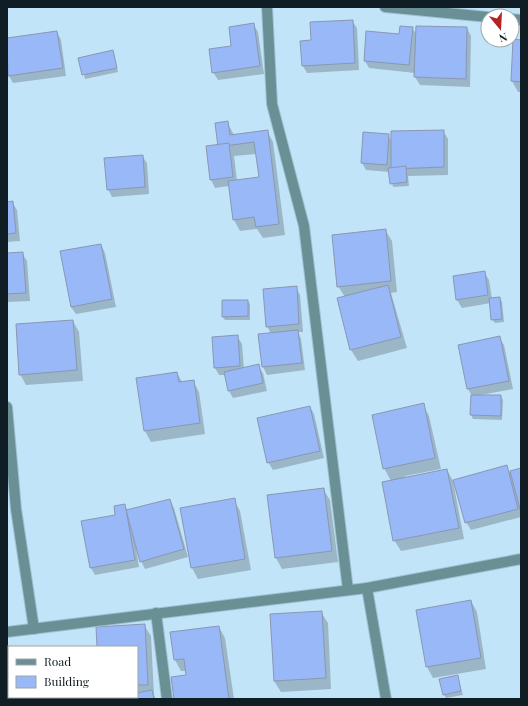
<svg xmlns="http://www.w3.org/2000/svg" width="528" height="706" viewBox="0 0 528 706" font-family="'Playfair Display',serif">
<rect width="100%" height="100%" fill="#c2e4f8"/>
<g fill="#0003" fill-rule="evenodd">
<polygon points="352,21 357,28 359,70 307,73 303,66 312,41"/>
<polygon points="253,24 258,32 264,74 218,80 213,72 232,46"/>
<polygon points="412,28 417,35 467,28 471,36 470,87 420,85 415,77 415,73 369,68 365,61"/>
<polygon points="57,32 61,40 66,76 13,83 9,76 7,39"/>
<polygon points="514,40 521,41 521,92 518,92 512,81"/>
<polygon points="113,51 118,72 85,79 80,58"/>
<path d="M227 122 234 135 267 131 273 142 285 235 263 238 257 229 240 231 234 220 229 186 215 188 211 180 207 147H219ZM257 154 260 178 237 181 234 156Z"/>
<polygon points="443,131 448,139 448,175 408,176 409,186 393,187 390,172 366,170 362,163 388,135 392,141"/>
<polygon points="142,156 147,163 149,194 112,197 108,189"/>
<polygon points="12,202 17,210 20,241 7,242 7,203"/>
<polygon points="385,230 392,241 397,292 391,293 407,348 358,361 351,350 345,297 338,286"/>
<polygon points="101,245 105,253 116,307 76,314 71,307"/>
<polygon points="22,253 27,261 30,301 7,302 7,254"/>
<polygon points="484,272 489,280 492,299 500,298 502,302 504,322 495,323 492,319 491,303 462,308 457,300 454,277"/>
<polygon points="296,287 300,295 303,332 298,332 301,339 305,370 267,375 263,367 259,335 271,334 267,326"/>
<polygon points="248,301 250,304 250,320 225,320 223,317"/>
<polygon points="73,321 79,332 83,381 26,385 20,374"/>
<polygon points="237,336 242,344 244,369 258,366 263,373 267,391 233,398 229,391 226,375 219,375 215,368"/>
<polygon points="499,337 504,345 513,389 481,395 501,396 503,400 502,420 473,419 471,415 472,396 468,389 459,346"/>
<polygon points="177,373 182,382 193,381 199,392 205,434 151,442 145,431 137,379"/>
<polygon points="423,405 429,416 441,469 405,476 406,478 447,470 453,481 464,539 401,551 394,540 391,481 384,468"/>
<polygon points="310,407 314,414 324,458 273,470 268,462"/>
<polygon points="506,466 512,476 521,469 521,517 471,530 466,522"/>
<polygon points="323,489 330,500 338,562 282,569 276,558 268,496"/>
<polygon points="170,500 174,508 188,557 145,569 141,561 137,547 136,548 139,567 95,575 91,568 116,516 124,505 128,511"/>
<polygon points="234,500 240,511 251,570 198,579 192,568 181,509"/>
<polygon points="471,601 477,612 486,669 433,678 427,667 417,611"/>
<polygon points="321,612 328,623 331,689 281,692 274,681 271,615"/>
<polygon points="144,625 151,636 154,695 156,699 106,699 106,697 137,697 137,647 98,647"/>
<polygon points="219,627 225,638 234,699 175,699 187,676 186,671 181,671 175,660 171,633"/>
<polygon points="457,676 463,695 446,698 444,695"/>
</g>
<g fill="#99b8f8" stroke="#8997b3">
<polygon points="353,20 355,63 302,66 300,41 311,40 310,22"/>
<polygon points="254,23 260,66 212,73 209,49 231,46 229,27"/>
<polygon points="400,26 413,27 409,65 364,61 366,31 399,34"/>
<polygon points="416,26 467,27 466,79 414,77"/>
<polygon points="57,31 63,68 8,76 7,38"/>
<polygon points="513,39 521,40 521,82 511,81"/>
<polygon points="113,50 117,68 82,75 78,58"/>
<polygon points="228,121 230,135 268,130 279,224 256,227 254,217 233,220 228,181 259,177 254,142 218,147 215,123"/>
<polygon points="444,130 444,167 391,169 391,131"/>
<polygon points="363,132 389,134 387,165 361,163"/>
<polygon points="229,143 233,177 210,180 206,146"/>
<polygon points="143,155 145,187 107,190 104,158"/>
<polygon points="406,166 407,182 390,184 388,168"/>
<polygon points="13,201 16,233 7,234 7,202"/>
<polygon points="386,229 391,281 337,287 332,235"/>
<polygon points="101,244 112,299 71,307 60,251"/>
<polygon points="23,252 26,293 7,294 7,253"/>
<polygon points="485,271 488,295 456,300 453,276"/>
<polygon points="388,285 401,337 350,350 337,298"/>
<polygon points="297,286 299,324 266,327 263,289"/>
<polygon points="500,297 502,319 491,320 489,298"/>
<polygon points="222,300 248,300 248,316 222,317"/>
<polygon points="73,320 77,370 19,375 16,324"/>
<polygon points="298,330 302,363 262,367 258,334"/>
<polygon points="238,335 240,366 214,368 212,337"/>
<polygon points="500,336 509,381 467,389 458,345"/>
<polygon points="259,364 263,383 228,391 224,372"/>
<polygon points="177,372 179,382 194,380 200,423 144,431 136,378"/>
<polygon points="471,395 501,395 501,416 470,415"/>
<polygon points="424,403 435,458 383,469 372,415"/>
<polygon points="310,406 320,451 267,463 257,418"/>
<polygon points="507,465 518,509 465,523 453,480"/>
<polygon points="521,468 521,513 510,471"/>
<polygon points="447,469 459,528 393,541 382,482"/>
<polygon points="324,488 332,551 275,558 267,495"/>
<polygon points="235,498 245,559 191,568 180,508"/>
<polygon points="170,499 184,549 140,562 126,510"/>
<polygon points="125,504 135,560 90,568 81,521 115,515 114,506"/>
<polygon points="471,600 481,658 426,667 416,610"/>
<polygon points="322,611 326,678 274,681 270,614"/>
<polygon points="145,624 148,685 137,685 137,647 97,647 96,627"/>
<polygon points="219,626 229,699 174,699 171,677 186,675 184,659 174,660 170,632"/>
<polygon points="458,675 461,691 443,695 439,679"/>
<polygon points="152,690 154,699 102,699 112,697 137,697 137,693"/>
</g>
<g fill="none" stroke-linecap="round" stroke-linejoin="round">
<g stroke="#a2c0d2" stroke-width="12">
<g id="minor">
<polyline points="267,7 272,104 304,226 348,590"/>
<polyline points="385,7 488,17"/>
<polyline points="512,19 521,20"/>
<polyline points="7,407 16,509 34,629"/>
<polyline points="367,588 386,699"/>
<polyline points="156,613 167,699"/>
<polyline points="7,632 367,588 521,559"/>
</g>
</g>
<use href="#minor" stroke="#699195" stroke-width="10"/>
</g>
<rect width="528" height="706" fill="none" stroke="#101d24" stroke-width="16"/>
<rect x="8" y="646" width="130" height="52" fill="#ffffff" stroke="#9fa5a7"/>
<rect x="16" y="659" width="20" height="6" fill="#699195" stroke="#9fa5a7"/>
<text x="44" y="666" font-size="12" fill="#101d24">Road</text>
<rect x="16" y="676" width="20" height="12" fill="#99b8f8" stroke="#9fa5a7"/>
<text x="44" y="686" font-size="12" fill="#101d24">Building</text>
<g transform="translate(500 28) rotate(162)"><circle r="19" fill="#ffffff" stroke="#9fa5a7"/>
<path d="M0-3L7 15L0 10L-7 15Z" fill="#b32322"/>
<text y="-6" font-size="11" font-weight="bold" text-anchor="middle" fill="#101d24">N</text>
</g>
</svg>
